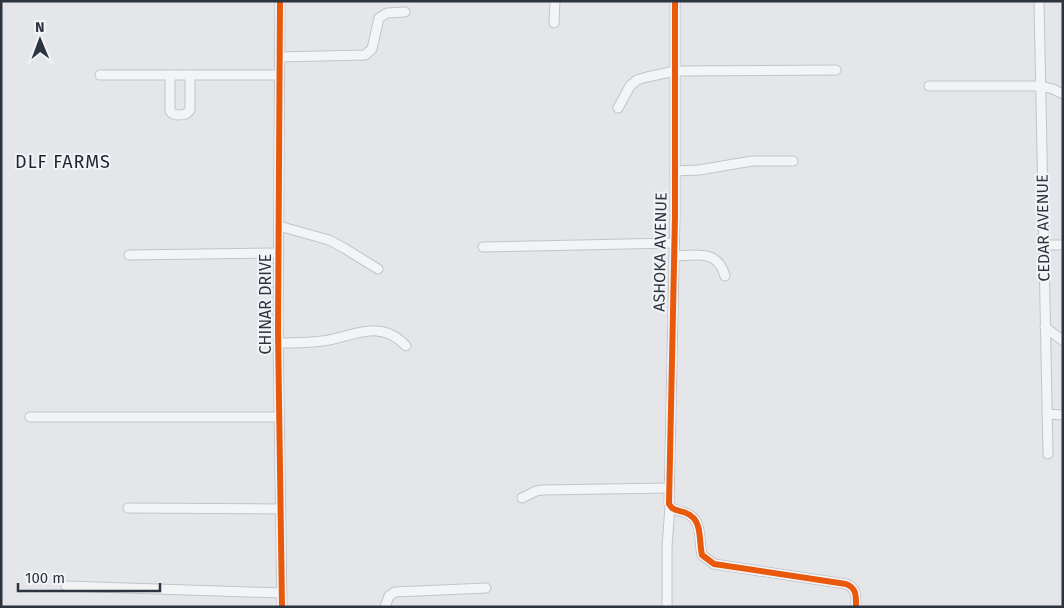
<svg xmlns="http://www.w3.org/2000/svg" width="1064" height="608" viewBox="0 0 1064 608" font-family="'Fira Sans',sans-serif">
<rect width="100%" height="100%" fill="#e4e6e9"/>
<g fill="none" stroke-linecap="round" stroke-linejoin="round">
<g stroke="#c2c4c7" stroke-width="11">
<g id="minor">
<polyline points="280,1 278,331 282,607"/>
<path d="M675 1V216L669 504 672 508C678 512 686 511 691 516 702 523 699 543 702 555L714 564 846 584C857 588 856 597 856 607"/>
<polyline points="1039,1 1048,454"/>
<polyline points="554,23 555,1"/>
<polyline points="279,57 365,55 372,49 379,18 387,13 405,12"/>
<polyline points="100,75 279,75"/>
<path d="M170 75V111C174 117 181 115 186 114L190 110V75"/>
<polyline points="929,86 1041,86 1053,89 1063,94"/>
<polyline points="618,108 630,86 637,80 647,77 675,71 836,70"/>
<polyline points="675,171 699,170 752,161 793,161"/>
<polyline points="279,226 329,240 344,248 378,269"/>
<polyline points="1043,245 1063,245"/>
<polyline points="483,247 674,243"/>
<polyline points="129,255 279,253"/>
<path d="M674 256C696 255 718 249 725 276"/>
<polyline points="1045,327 1063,341"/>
<path d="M278 343C295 343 313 343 329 340 358 334 383 320 406 346"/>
<polyline points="1047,414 1063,415"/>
<polyline points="30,417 279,417"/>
<polyline points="522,498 536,491 542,490 669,488"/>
<polyline points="128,508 281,509"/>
<polyline points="66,586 282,593"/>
<polyline points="385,607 389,596 395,592 486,588"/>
<polyline points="667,607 667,547 670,506"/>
</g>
</g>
<use href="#minor" stroke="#f3f4f5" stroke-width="9"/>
<g stroke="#f2f4f7" stroke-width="9">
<g id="cycleway">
<polyline points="280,1 278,331 282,607"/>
<path d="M675 1V216L669 504 672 508C678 512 686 511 691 516 702 523 699 543 702 555L714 564 846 584C857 588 856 597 856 607"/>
</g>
</g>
<use href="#cycleway" stroke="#e8590c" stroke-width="6"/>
</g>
<g text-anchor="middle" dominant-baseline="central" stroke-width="4" stroke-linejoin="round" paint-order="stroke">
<g font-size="16" fill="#2c3440" stroke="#f2f4f7">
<text transform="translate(1043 228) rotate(-91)">CEDAR AVENUE</text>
<text transform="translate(660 252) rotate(-89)">ASHOKA AVENUE</text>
<text transform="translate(265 304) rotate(-90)">CHINAR DRIVE</text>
</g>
<g font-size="18" letter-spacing="1" fill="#1e2531" stroke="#f2f4f7">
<text x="63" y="162">DLF FARMS</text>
</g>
</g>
<rect width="1064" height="608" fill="none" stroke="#2c3440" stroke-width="5"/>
<g transform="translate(40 40) rotate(359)" stroke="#f2f4f7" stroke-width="4" paint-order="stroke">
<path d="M0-4L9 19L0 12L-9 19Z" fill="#2c3440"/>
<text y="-8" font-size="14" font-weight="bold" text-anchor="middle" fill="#2c3440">N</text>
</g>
<path d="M18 583v8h142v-8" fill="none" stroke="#2c3440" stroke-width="2.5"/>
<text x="25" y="583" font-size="15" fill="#2c3440" stroke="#f2f4f7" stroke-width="4" paint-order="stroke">100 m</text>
</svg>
